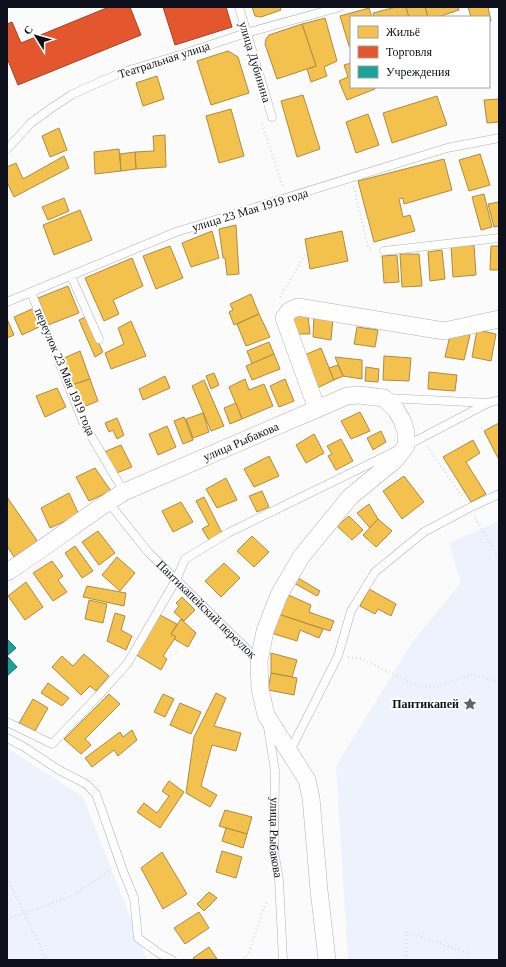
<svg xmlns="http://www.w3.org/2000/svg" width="506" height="967" viewBox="0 0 506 967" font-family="'Times New Roman',serif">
<rect width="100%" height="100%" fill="#fbfbfb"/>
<g fill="#eef2fd">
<polygon points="499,521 499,960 348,960 336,766 413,641 461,583 449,543"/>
<polygon points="7,748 83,797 147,960 7,960"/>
</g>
<g fill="#f2c14e" stroke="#ae8c3f">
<polygon points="252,7 280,7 281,10 261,17 255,16"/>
<polygon points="396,7 406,7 409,17 374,17 373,13"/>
<polygon points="406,7 425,7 428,17 409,17"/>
<polygon points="425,7 458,7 459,10 438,17 428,17"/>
<polygon points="468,7 488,7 491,21 489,21 489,17 471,17"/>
<polygon points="369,8 372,17 351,17 351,46 349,46 340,16"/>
<polygon points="325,18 337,61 324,67 327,76 311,82 307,69 316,66 302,24"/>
<polygon points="302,24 316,66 277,79 265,44 266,39 269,35"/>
<polygon points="228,51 238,57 249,93 211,105 197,61"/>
<polygon points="351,63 351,87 374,87 375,89 347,100 339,81 348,77 344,65"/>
<polygon points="157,76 164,99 143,106 136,83"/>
<polygon points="303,95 320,149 297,157 281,101"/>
<polygon points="437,96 447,125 392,143 383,113"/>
<polygon points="499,99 499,122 487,123 484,100"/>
<polygon points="231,109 244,156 219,163 206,116"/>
<polygon points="368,114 379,145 356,153 346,122"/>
<polygon points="59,128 67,150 50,157 42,136"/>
<polygon points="165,135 166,167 136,169 135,152 154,151 153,136"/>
<polygon points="119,149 121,171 95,174 94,152"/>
<polygon points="135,152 136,169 121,171 120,154"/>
<polygon points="480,154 490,185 469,191 459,160"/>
<polygon points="64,156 69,168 14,197 7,182 7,167 16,163 23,179"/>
<polygon points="444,159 452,190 404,204 403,198 399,199 403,217 410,215 415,231 374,242 358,181"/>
<polygon points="484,194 492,227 481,230 472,197"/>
<polygon points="64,198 69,211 48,220 42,207"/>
<polygon points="499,202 499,226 494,227 488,204"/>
<polygon points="80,210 92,240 54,255 43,225"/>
<polygon points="236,225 239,274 227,275 225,258 223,258 219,229"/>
<polygon points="212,231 219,258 191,267 182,243"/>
<polygon points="342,231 348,261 310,269 305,239"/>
<polygon points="474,245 476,275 453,277 451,246"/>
<polygon points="170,246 183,278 156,289 143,256"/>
<polygon points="491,246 499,246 499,270 490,270"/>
<polygon points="442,250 445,279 430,281 428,252"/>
<polygon points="400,254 419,254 422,286 402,287"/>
<polygon points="397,255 399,282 384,283 382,256"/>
<polygon points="132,258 143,286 113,300 119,314 104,321 85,278"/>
<polygon points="68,286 79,313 48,325 38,298"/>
<polygon points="251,294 259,314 234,325 229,312 233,310 230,304"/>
<polygon points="32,309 39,327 22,335 14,317"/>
<polygon points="259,314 270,337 246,346 237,324"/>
<polygon points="287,314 308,316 310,334 294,334"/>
<polygon points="86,317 103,352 95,357 79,320"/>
<polygon points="314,317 333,318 331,340 313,337"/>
<polygon points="7,319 14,335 7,338"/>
<polygon points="131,321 146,356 111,369 105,353 124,344 118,328"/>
<polygon points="357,327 378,330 375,347 354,344"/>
<polygon points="477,330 496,334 491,361 472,357"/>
<polygon points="451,331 470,335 464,360 445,357"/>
<polygon points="269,342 274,354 252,364 247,351"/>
<polygon points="321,348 334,380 315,389 302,356"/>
<polygon points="80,351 90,379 72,385 62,359"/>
<polygon points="274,354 280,369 252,380 246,366"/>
<polygon points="384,356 411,358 409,381 383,380"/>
<polygon points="335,357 362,360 362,379 343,376"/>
<polygon points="338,365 343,376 334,380 329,368"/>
<polygon points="366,367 379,369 378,382 365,381"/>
<polygon points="429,372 457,375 455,391 428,389"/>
<polygon points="214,373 219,385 211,389 206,376"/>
<polygon points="165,376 170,388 143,400 139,389"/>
<polygon points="90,379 98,401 81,408 72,385"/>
<polygon points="245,379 249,390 264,384 273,406 242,419 229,387"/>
<polygon points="285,379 294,401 279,407 270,386"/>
<polygon points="204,380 224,426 211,431 192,386"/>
<polygon points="57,388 66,407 45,417 36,396"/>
<polygon points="236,403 242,419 230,424 224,408"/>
<polygon points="360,412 370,431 351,439 341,421"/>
<polygon points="203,413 209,432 193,438 186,419"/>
<polygon points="184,417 193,440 183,444 174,421"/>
<polygon points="117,418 124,435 117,439 113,430 109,432 105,423"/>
<polygon points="499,423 499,458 498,458 484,431"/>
<polygon points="167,426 176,447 158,455 149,434"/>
<polygon points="381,431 386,442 373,450 367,438"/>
<polygon points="314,434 324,453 306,463 296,445"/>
<polygon points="341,439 353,461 336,470 328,456 332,454 327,446"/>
<polygon points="473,440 480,453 466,462 486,494 471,502 443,457"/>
<polygon points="121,445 132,467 114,474 104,452"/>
<polygon points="269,456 279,476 254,487 244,469"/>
<polygon points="95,468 111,491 89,501 76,477"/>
<polygon points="404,476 424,502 402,519 383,491"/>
<polygon points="226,478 237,500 217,508 206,489"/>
<polygon points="262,491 269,507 257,512 249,496"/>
<polygon points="69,493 79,515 50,528 41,508"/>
<polygon points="7,497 38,542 14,557 7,546"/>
<polygon points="204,497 222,533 209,540 202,529 209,525 196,501"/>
<polygon points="181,502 193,522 173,532 162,511"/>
<polygon points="369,504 378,519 370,528 357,513"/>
<polygon points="349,516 363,530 352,540 337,526"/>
<polygon points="378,519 392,531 376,547 363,535"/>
<polygon points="98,531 115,553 99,565 82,542"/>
<polygon points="252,536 269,552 254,567 237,551"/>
<polygon points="75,546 93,571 82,578 65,553"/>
<polygon points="117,557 135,573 120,591 102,575"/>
<polygon points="52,561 63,576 58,580 67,592 53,601 33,573"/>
<polygon points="224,563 240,578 221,597 205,581"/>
<polygon points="298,578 320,591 317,596 294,583"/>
<polygon points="26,582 43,607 25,620 8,596"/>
<polygon points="87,586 126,593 124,606 83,597"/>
<polygon points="369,589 396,604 391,616 378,609 375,614 360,606"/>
<polygon points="286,594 311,605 309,612 334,621 330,631 278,614"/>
<polygon points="182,597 195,610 184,621 174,612 179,606 176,603"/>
<polygon points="89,600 107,604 103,623 85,619"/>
<polygon points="115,613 125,616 121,630 132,636 126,650 107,641"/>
<polygon points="278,614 323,629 319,638 300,630 297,641 271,633"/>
<polygon points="160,615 177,624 171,634 176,637 163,656 167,659 161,670 135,654"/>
<polygon points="181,619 196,633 188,647 174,639 176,637 171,634"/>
<polygon points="271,653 297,660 292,677 271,673"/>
<polygon points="84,654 109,676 96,691 90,686 81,695 52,667 62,656 73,666"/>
<polygon points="271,673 297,678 294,695 268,690"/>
<polygon points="48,683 69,698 62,706 41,693"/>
<polygon points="216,693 226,698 214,726 241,733 236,751 212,745 201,786 217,795 210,807 186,793 194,737"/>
<polygon points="109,694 120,704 85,739 91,745 81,754 64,739"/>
<polygon points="163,694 174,699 165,717 154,712"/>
<polygon points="33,699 48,708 35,731 19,723"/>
<polygon points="180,703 201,712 191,734 170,725"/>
<polygon points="132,730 137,740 118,756 114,750 92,767 85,758 120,732 123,737"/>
<polygon points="169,781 184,792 160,828 137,812 144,803 157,813 169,796 162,791"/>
<polygon points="225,810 252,817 247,834 219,826"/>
<polygon points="226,828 247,834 243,848 222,841"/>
<polygon points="222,851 242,857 236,878 216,872"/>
<polygon points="162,852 187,894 163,909 141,868"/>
<polygon points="209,892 217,898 204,911 197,904"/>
<polygon points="199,912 209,928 185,944 174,928"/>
<polygon points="209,947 217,959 195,960 193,958"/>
</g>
<g fill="#e4572e" stroke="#a44228">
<polygon points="109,7 130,7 141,35 18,85 7,58 7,24 12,22 21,43"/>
<polygon points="163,7 226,7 232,27 175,45"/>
</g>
<g fill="#17a398" stroke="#147772">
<polygon points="7,639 16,648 7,656"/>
<polygon points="7,656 17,667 7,676"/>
</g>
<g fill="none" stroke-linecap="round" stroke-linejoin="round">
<g stroke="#b0b1b6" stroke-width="9">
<g id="lane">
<polyline points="239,7 272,117"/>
<polyline points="7,149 31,123 53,107 73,94 120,73 183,54 246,33 340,7"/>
<polyline points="384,251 499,238"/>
<polyline points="71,276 99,339"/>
<polyline points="31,292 83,422 124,492"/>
<polyline points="7,302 176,232 447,148 499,138"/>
<polyline points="387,398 488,403 499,400"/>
<path id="s1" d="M108 502 149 553 259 661"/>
<polyline points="7,722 52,744 100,694 127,664 176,580 185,559 228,533 406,446 488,403"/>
<path id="s2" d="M268 727 275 771 274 851 279 880 283 960"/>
<polyline points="7,738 24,747 59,770 86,784 96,794 123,871 134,898 138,938 160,954 172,960"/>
<polyline points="290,751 338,656 351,611 375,572 424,532 469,508 499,494"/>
</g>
</g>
<g stroke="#b0b1b6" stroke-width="18">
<g id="street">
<polyline points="317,409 284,318 289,311 298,307 444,331 499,319"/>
<path id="s3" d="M7 572C47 547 83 517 124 492L347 396 359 395 384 398 396 410 402 420 406 432V446L395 460 350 497 301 557 279 595 265 631 259 661 260 689 266 715 307 780 311 798 319 890 327 960"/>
</g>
</g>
<g stroke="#ddd" stroke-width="2.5" stroke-dasharray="1 3" stroke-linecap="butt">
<polyline points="262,124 283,187"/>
<polyline points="354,187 368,248 373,249"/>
<polyline points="280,297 305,255"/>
<polyline points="427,446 463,498"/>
<polyline points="475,518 499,558"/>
<polyline points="348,657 362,659 421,687 441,686 471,674 499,682"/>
<polyline points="7,878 47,960"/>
<polyline points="7,919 70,897 108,872 112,872"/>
<polyline points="240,960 248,955 263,910 268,900"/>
<polyline points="406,960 406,932 469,953"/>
</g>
<use href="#lane" stroke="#fefefe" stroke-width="8"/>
<use href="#street" stroke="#fefefe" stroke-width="17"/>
</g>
<defs>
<g id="sight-bare" transform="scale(1.08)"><path d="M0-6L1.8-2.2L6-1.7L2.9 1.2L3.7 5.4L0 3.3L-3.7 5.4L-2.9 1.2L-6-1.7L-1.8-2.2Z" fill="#616369" stroke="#fff" stroke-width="2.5" paint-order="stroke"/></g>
</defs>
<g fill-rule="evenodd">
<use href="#sight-bare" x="470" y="704"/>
</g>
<g text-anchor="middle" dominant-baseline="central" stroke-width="4" stroke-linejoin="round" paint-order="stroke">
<g font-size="12" fill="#0e111b" stroke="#fff">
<text transform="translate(164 60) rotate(-18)">Театральная улица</text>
<text transform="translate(255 62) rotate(73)">улица Дубинина</text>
<text transform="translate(250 210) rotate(-17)">улица 23 Мая 1919 года</text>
<text transform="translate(65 372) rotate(67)">переулок 23 Мая 1919 года</text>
<text stroke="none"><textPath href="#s3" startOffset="269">улица Рыбакова</textPath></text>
<text stroke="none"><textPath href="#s1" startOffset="146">Пантикапейский переулок</textPath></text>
<text stroke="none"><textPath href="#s2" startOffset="111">улица Рыбакова</textPath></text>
</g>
<g font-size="12" font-weight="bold" fill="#0e111b" stroke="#fff" text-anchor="end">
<text x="459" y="704">Пантикапей</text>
</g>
</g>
<rect width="506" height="967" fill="none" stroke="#0e111b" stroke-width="16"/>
<rect x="350" y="16" width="140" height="72" fill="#ffffff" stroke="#9fa0a4"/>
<rect x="358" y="26" width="20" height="12" fill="#f2c14e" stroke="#9fa0a4"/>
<text x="386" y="36" font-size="12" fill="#0e111b">Жильё</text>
<rect x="358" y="46" width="20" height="12" fill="#e4572e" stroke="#9fa0a4"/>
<text x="386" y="56" font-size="12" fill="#0e111b">Торговля</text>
<rect x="358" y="66" width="20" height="12" fill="#17a398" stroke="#9fa0a4"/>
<text x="386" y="76" font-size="12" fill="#0e111b">Учреждения</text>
<g transform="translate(36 36) rotate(307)" stroke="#ffffff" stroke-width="3" paint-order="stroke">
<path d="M0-3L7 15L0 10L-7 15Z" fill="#0e111b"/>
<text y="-6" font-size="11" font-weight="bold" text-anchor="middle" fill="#0e111b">С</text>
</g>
</svg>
